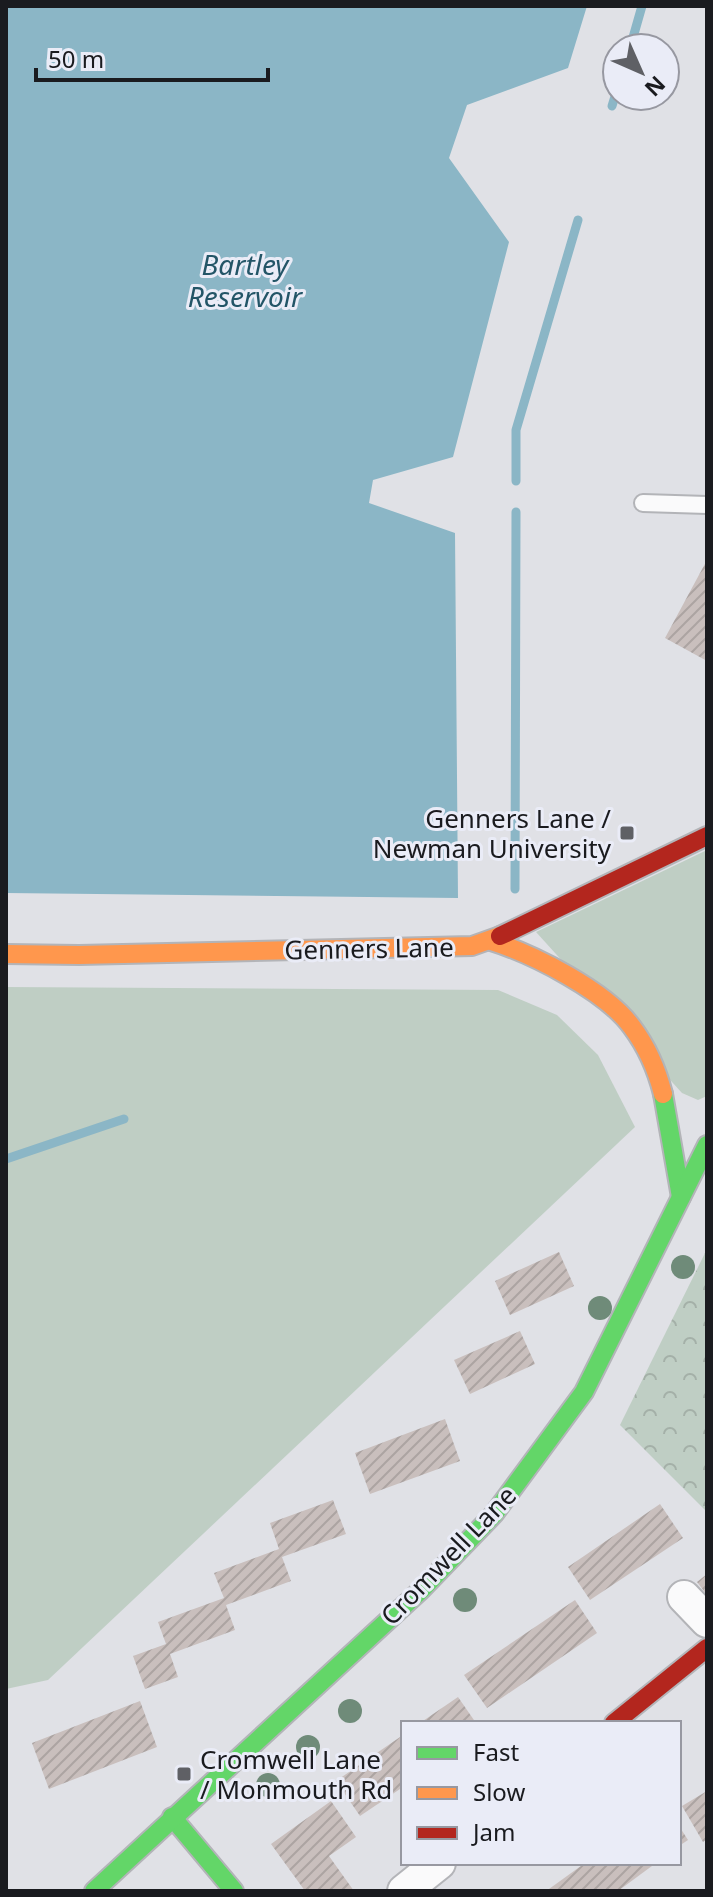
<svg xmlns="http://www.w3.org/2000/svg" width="713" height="1897" viewBox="0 0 713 1897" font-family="'Noto Sans',sans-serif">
<defs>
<pattern id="park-crowns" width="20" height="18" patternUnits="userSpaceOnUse" patternTransform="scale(2)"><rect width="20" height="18" fill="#bfcec4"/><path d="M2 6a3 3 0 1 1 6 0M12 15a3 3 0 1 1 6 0" fill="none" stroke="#a4b0a8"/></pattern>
<pattern id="building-hatch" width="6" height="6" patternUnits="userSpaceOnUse" patternTransform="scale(2)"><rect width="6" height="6" fill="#c9bfbd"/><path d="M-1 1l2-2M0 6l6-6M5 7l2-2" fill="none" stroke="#aca4a2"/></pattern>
</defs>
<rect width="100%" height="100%" fill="#e0e1e6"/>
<g fill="#bfcec4">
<polygon points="707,850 707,1096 698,1100 682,1093 536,932"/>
<polygon points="6,987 498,990 557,1015 598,1055 635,1127 48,1680 6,1689"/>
</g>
<polygon fill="url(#park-crowns)" points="707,1249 707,1512 620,1425"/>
<polygon fill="#8bb6c6" points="6,6 587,6 568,68 467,105 449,158 509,242 453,457 373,480 369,503 455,533 458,898 6,893"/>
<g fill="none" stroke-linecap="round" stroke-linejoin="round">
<g stroke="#8bb6c6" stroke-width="9">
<polyline points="630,48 642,6"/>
<polyline points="612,106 617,90"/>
<polyline points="516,481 516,430 578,220"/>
<polyline points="515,889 516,512"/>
<polyline points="6,1159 124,1119"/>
</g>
</g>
<g fill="url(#building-hatch)">
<polygon points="707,560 707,661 665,638"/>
<polygon points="559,1252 574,1286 510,1315 495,1281"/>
<polygon points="520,1331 535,1364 470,1394 454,1360"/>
<polygon points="445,1419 460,1461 370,1494 355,1453"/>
<polygon points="333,1500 346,1534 282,1557 291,1581 226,1605 235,1630 170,1654 178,1677 145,1689 133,1656 166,1644 158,1622 224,1598 214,1573 279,1549 270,1523"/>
<polygon points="660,1504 683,1538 590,1600 568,1567"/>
<polygon points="707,1574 707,1595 697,1582"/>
<polygon points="575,1600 597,1633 487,1708 464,1675"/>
<polygon points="458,1697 476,1723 420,1723"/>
<polygon points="140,1701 157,1747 49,1789 32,1743"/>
<polygon points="403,1735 403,1787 360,1816 336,1781"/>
<polygon points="707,1791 707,1839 703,1842 682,1806"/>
<polygon points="331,1801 356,1837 329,1856 354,1891 305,1891 271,1844"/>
<polygon points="679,1826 688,1840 679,1846"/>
<polygon points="585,1863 656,1863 618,1891 551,1891 549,1889"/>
</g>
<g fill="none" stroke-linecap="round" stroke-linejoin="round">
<g stroke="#b3b4b8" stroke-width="20">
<polyline id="lane" points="643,503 707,505"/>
</g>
<g stroke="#b3b4b8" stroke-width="36">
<g id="street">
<polyline points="684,1597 707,1621"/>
<polyline points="404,1891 439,1863"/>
</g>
</g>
<g stroke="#b3b4b8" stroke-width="22">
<g id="fast">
<polyline points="663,1094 681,1197"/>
<polyline points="172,1817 234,1891"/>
<polyline points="94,1891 421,1590 494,1514 584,1392 707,1145"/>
</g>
</g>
<g stroke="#b3b4b8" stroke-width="22">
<g id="slow">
<path d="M491 941C533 954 606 991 632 1027 647 1047 657 1070 663 1094"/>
<polyline points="6,954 79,955 472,946 500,936"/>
</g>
</g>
<g stroke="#b3b4b8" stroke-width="22">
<g id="jam">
<polyline points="500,936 707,836"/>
<polyline points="614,1723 707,1648"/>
</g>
</g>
<use href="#lane" stroke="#fafafb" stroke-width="16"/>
<use href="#street" stroke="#fafafb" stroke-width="32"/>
<use href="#fast" stroke="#63d668" stroke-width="18"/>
<use href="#slow" stroke="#ff974d" stroke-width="18"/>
<use href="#jam" stroke="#b3261e" stroke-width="18"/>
</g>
<g fill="#6f8b79">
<circle cx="683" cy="1267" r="12"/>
<circle cx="600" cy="1308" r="12"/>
<circle cx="465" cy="1600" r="12"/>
<circle cx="350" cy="1711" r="12"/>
<circle cx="308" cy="1747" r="12"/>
<circle cx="268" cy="1785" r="12"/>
</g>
<g fill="#5f6065" stroke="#eaecf7" stroke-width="3">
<rect x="619" y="825" width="16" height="16" rx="4"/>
<rect x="176" y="1766" width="16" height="16" rx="4"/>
</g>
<g text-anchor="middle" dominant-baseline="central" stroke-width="6" stroke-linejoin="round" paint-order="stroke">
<g font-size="26" fill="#1a1b1f" stroke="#eaecf7" text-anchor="end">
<text x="611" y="818">Genners Lane /<tspan x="611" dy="30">Newman University</tspan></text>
<text x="200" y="1759" text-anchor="start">Cromwell Lane<tspan x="200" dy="30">/ Monmouth Rd</tspan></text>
</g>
<g font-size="26" fill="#1a1b1f" stroke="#eaecf7">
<text transform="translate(369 948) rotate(-1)">Genners Lane</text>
<text transform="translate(448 1555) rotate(-46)">Cromwell Lane</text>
</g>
<g font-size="28" font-style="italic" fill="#235567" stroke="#eaecf7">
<text x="245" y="264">Bartley<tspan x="245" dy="32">Reservoir</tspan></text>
</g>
</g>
<rect width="713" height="1897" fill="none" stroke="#1a1b1f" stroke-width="16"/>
<rect x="401" y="1721" width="280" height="144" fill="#eaecf7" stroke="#9798a1" stroke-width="2"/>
<rect x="417" y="1747" width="40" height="12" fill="#63d668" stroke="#9798a1" stroke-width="2"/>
<text x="473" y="1761" font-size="24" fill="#1a1b1f">Fast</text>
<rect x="417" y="1787" width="40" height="12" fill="#ff974d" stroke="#9798a1" stroke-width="2"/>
<text x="473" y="1801" font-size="24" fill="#1a1b1f">Slow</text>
<rect x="417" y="1827" width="40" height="12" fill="#b3261e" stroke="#9798a1" stroke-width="2"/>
<text x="473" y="1841" font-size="24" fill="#1a1b1f">Jam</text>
<g transform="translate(641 72) rotate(135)"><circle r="38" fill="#eaecf7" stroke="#9798a1" stroke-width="2"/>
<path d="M0-6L14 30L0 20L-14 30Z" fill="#5f6065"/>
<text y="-12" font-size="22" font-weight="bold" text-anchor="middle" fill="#1a1b1f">N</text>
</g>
<path d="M36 68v12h232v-12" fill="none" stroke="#1a1b1f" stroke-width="4"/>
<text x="48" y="68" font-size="24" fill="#1a1b1f" stroke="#eaecf7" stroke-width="6" paint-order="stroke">50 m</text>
</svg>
